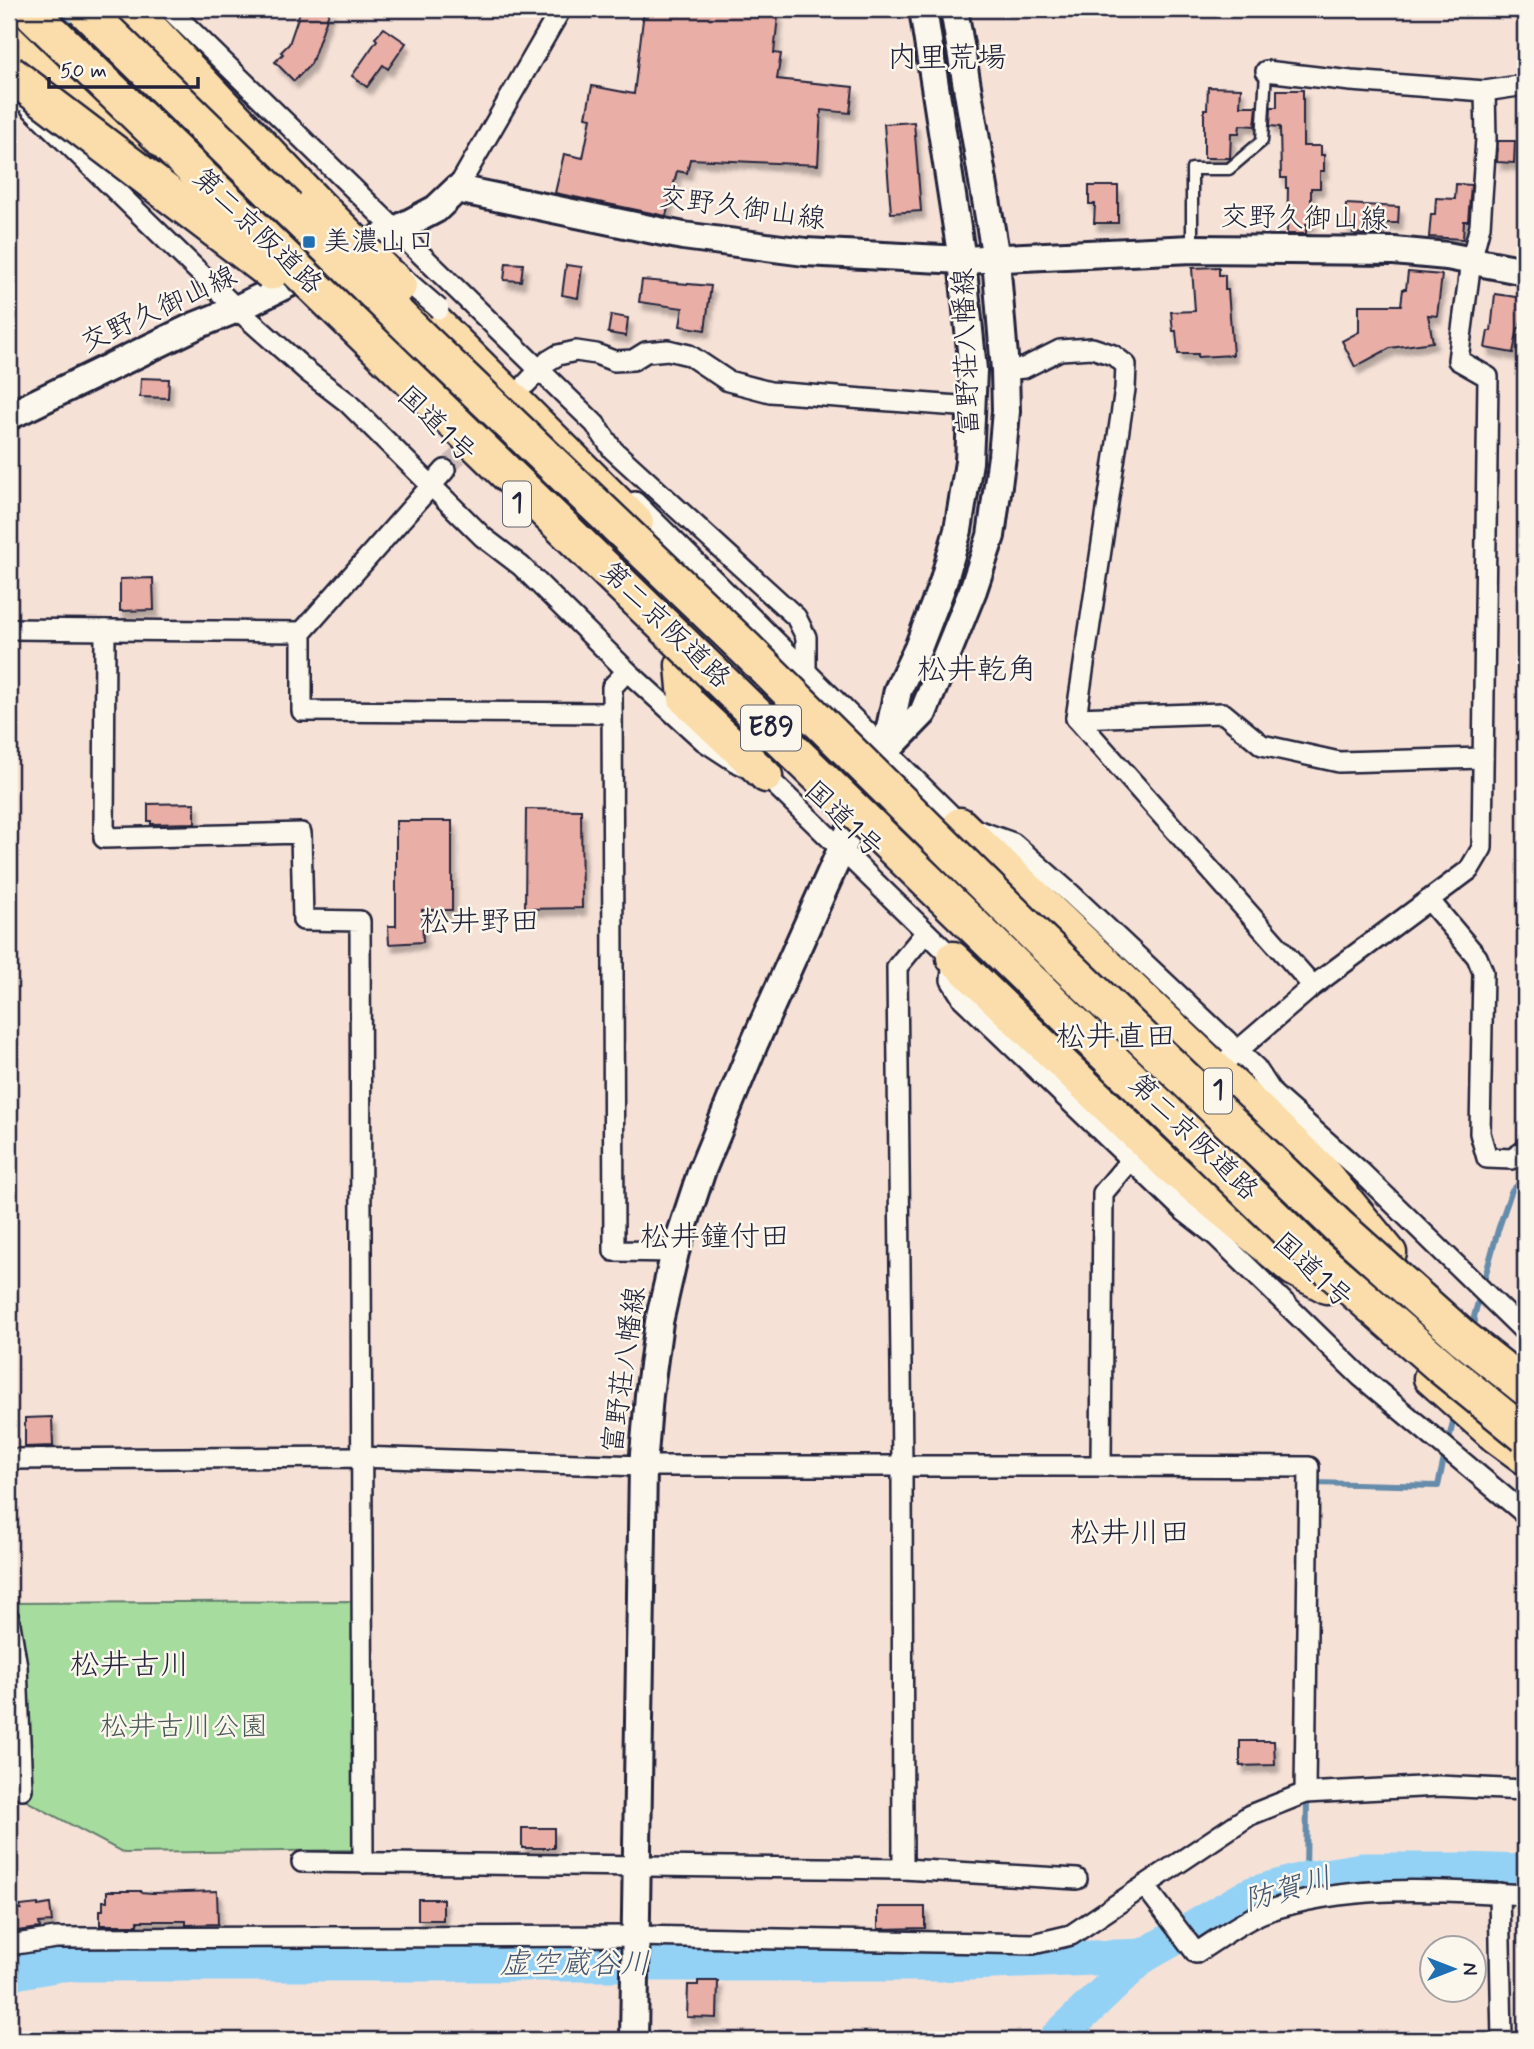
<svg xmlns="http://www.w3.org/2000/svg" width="1534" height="2049" viewBox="0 0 1534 2049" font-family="Mynerve,'Klee One',sans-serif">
<defs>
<filter id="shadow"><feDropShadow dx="4" dy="7" stdDeviation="2" flood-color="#0004"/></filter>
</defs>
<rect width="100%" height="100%" fill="#f6e1d7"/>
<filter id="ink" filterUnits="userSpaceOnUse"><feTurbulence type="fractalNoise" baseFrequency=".0143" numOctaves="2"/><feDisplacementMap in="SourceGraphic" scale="14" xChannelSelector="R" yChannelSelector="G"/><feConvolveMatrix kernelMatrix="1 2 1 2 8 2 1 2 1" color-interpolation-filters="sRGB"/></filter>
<g filter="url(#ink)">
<polygon fill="#a7dc9f" stroke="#647f6d" stroke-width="2" points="357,1601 356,1850 124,1853 17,1796 17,1666 11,1603"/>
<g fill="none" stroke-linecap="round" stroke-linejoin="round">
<g stroke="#668cab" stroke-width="6">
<polyline points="1483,1284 1498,1230 1511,1192 1525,1177"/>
<polyline points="1473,1331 1475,1321 1474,1317 1480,1294"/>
<polyline points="1448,1444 1455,1413"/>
<polyline points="1313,1486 1313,1483 1438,1486 1445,1454"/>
<polyline points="1316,1601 1317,1574"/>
<polyline points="1306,1879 1307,1797"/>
</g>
<g stroke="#94d2f5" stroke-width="35">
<polyline points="31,47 114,9"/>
<polyline points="9,1973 61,1964 942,1964 1143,1956"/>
<polyline points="1055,2040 1143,1956 1252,1894 1306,1879 1362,1870 1464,1870 1525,1872"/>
</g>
</g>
<g fill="#e9afa6" stroke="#22223b" stroke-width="2" filter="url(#shadow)">
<polygon points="301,9 330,9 311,64 294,81 275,62 283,54 281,52 289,44"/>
<polygon points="681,9 776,9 775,16 778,16 774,53 781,54 777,79 853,87 850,113 821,110 818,165 690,159 687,173 677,171 666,216 555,193 564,154 583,158 591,118 586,117 592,86 634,94 644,11 680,15"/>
<polygon points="384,28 406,43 388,69 383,65 367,87 352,76 377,40 375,38"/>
<polygon points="1208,87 1241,88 1240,106 1257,106 1255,126 1240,125 1239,133 1231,133 1230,158 1204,158 1204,109 1207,109"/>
<polygon points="1277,90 1303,90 1303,146 1321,146 1321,155 1324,155 1324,171 1320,171 1320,188 1311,188 1311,224 1306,224 1306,234 1287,234 1288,188 1286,188 1286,178 1281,178 1280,127 1270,126 1271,107 1277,107"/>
<polygon points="914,122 921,211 891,213 884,124"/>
<polygon points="1498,141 1515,141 1514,163 1497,162"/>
<polygon points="1456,184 1471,185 1468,221 1464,221 1463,239 1429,237 1431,214 1435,214 1436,198 1455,199"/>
<polygon points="1089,186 1118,186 1118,223 1094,223 1095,204 1089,204"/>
<polygon points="1346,204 1399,207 1398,223 1382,223 1381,235 1353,233 1353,227 1345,226"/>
<polygon points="506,263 523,264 521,281 504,280"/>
<polygon points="566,265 582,267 578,298 562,295"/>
<polygon points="1219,267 1219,275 1225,275 1225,290 1228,290 1233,355 1198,357 1198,354 1178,354 1176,331 1173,331 1171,312 1195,311 1192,268"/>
<polygon points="1408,272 1442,275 1437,316 1428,315 1433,342 1390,348 1355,367 1342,341 1359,332 1359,305 1401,305 1403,289 1406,289"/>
<polygon points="642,280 711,286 705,330 680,326 683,308 639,302"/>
<polygon points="1495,294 1524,298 1520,328 1518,328 1513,353 1485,348 1488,331 1491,331"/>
<polygon points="611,315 628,318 626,336 608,333"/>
<polygon points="141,378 169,379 168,398 140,397"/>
<polygon points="153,578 154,610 120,611 120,579"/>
<polygon points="195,803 195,823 151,824 151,821 148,821 148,804"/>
<polygon points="526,809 581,810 582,908 525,909"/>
<polygon points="396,821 452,821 452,910 422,910 423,942 389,944 388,926 396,926"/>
<polygon points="52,1417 53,1446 25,1447 25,1418"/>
<polygon points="1240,1741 1274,1741 1275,1765 1240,1766"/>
<rect x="522" y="1828" width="32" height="20"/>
<polygon points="107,1891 141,1891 141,1892 153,1893 217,1891 218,1924 186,1925 186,1921 138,1921 138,1925 100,1925 100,1910 103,1910 103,1901 107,1901"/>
<rect x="418" y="1899" width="25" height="21"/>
<polygon points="38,1904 38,1906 50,1904 52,1922 39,1923 40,1928 9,1932 9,1909 21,1909 20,1906"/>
<polygon points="878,1907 925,1907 925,1928 878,1929"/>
<polygon points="698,1981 718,1981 717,2018 687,2017 688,1985 698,1985"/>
</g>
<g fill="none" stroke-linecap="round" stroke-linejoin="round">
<polyline stroke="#ccbbb8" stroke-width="19" stroke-dasharray="19 10" stroke-linecap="butt" points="445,470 504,407"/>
<g stroke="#22223b" stroke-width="15">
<g id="service">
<polyline points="9,106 28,105"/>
<polyline points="1192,246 1192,169 1229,169 1262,141 1266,71"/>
</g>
</g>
<g stroke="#22223b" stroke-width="24">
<g id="minor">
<polyline points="169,9 595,424 613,450 796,617 806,637 806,671"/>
<polyline points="1266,71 1351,81 1485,91 1525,85"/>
<polyline points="31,108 237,309 308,372 347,402 483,537 521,566 627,671 704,741 736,762 766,776 953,958 951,980 963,999 1184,1211 1216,1236 1360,1376 1525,1514"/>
<polyline points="457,189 561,9"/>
<polyline points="1005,370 1024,368 1060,350 1092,348 1113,355 1126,365 1125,389 1076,718 1313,986"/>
<polyline points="526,384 548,361 558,355 576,351 596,354 614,361 633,360 646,352 668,350 689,355 728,381 770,392 972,407"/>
<polyline points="445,470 302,632 302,711 612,713"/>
<polyline points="635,502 960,824 1013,843 1071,894 1256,1068 1273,1094 1361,1172 1525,1332"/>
<polyline points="9,629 302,632"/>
<polyline points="105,630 104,838 301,833 303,920 360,921 363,1863"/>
<polyline points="627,671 612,687 614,1251 675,1252"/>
<polyline points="1076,718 1223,713 1262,745 1339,762 1483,758"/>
<polyline points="1429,900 1477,957 1483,972 1480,1133 1487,1158 1512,1159 1525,1150"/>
<polyline points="1228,1059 1313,986 1469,870 1482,848 1488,377 1458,360 1471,261 1480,226 1486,139 1485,91"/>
<polyline points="9,1459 357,1457 643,1466 1101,1466 1103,1193 1140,1149"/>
<polyline points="1101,1466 1309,1467 1305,1793"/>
<polyline points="9,1618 17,1666 22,1789"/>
<polyline points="302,1862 903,1869 1077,1879"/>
<polyline points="903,1869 902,1466 897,967 926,932"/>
<path d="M1145 1886 1196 1953C1215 1941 1245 1919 1265 1912 1346 1883 1441 1890 1525 1895"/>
<polyline points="1499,1893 1502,2040"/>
<polyline points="9,1945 56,1938 636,1936 1033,1944 1071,1935 1250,1815 1305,1793 1439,1786 1525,1790"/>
</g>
</g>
<g stroke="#22223b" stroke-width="32">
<g id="secondary">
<polyline points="9,416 197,325 237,309 396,230 436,209 457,189 683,236 805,252 962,260 1192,249 1394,251 1447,256 1525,271"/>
<polyline points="885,752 923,713 973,590 991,536 1002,456 1006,411 1005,370 996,259 954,9"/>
<polyline points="634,2040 643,1466 649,1395 659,1322 675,1252 702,1170 754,1044 885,752 898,690 918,648 943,583 958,530 969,462 973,370 962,260 923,9"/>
</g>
</g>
<g stroke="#22223b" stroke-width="37">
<g id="trunk">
<polyline points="133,9 315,201"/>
<polyline points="9,37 152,163"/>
<polyline points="400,286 637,522"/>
<polyline points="682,665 685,699 766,776"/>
<polyline points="960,824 1319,1167 1390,1253"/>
<polyline points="953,958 1169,1166 1293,1269 1327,1287"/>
<polyline points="1430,1378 1495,1436 1525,1458"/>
</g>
</g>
<use href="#service" stroke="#fbf7ec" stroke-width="10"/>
<use href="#minor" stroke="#fbf7ec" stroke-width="19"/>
<use href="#secondary" stroke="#fbf7ec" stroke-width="26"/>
<use href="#trunk" stroke="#fbddab" stroke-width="32"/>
<g stroke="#22223b" stroke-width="24" stroke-linecap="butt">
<polyline id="minor-bridge" points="395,271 439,309"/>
</g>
<g stroke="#22223b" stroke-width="37" stroke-linecap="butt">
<polyline id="trunk-bridge" points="315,201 400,286"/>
</g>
<g stroke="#22223b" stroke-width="40" stroke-linecap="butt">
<g id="motorway-bridge">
<polyline points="28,9 1312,1254 1443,1368 1525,1435"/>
<polyline points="84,9 423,340 745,648 1039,939 1339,1227 1462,1337 1525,1387"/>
<polyline points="9,73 271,272"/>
</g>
</g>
<use href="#minor-bridge" stroke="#fbf7ec" stroke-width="19"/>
<use href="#trunk-bridge" stroke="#fbddab" stroke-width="32"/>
<use href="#motorway-bridge" stroke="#fbddab" stroke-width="35"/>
</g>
</g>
<rect fill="#1f6fb2" stroke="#fbf7ec" stroke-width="2.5" x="302" y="235" width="14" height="14" rx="3.5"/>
<g text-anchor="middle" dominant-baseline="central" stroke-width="5" stroke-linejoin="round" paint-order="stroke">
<g fill="#fbf7ec" stroke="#636270" stroke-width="2">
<rect x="503" y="481.5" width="28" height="45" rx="5"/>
<rect x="741" y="705.5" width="60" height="45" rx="5"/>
<rect x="1204" y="1068.5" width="28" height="45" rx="5"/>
</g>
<g font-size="26" font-weight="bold" fill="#22223b">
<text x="517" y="504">1</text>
<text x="771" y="728">E89</text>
<text x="1218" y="1091">1</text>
</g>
<g font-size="28" fill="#22223b" stroke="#fbf7ec">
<text transform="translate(742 209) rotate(8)">交野久御山線</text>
<text transform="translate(1304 219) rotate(1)">交野久御山線</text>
<text transform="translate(257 232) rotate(44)">第二京阪道路</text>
<text transform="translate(159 310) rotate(-25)">交野久御山線</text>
<text transform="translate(967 352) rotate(-92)">富野荘八幡線</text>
<text transform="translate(436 425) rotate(44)">国道1号</text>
<text transform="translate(665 626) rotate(44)">第二京阪道路</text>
<text transform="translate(843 820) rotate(44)">国道1号</text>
<text transform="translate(1193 1138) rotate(44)">第二京阪道路</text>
<text transform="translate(1312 1271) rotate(43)">国道1号</text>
<text transform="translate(625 1370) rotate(-82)">富野荘八幡線</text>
</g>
<g font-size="28" fill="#22223b" stroke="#fbf7ec" text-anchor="start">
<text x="323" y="242">美濃山口</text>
</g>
<g font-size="28" fill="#4a5a59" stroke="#fbf7ec">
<text x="184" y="1727">松井古川公園</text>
</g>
<g font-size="30" fill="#22223b" stroke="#fbf7ec">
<text x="947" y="58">内里荒場</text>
<text x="977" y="670">松井乾角</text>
<text x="480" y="922">松井野田</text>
<text x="1116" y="1037">松井直田</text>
<text x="715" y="1237">松井鐘付田</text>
<text x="1130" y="1533">松井川田</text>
<text x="130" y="1665">松井古川</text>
</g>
<g font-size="30" font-style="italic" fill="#445773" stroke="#fbf7ec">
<text transform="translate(1288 1890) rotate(-16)">防賀川</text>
<text x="575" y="1964">虚空蔵谷川</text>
</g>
</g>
<rect width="1534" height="2049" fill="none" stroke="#fbf7ec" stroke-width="35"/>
<rect x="18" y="18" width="1499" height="2014" fill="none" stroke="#22223b" stroke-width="2.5" filter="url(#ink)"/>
<g transform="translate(1453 1969) rotate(90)"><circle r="33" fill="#fbf7ec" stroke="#a4a2a5" stroke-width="2"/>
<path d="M0-5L12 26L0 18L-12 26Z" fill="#1f6fb2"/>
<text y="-10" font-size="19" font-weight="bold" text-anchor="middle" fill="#22223b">N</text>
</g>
<path d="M49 77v10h149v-10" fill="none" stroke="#22223b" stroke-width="3.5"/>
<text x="60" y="77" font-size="21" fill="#22223b" stroke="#fbf7ec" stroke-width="5" paint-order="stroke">50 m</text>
</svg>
